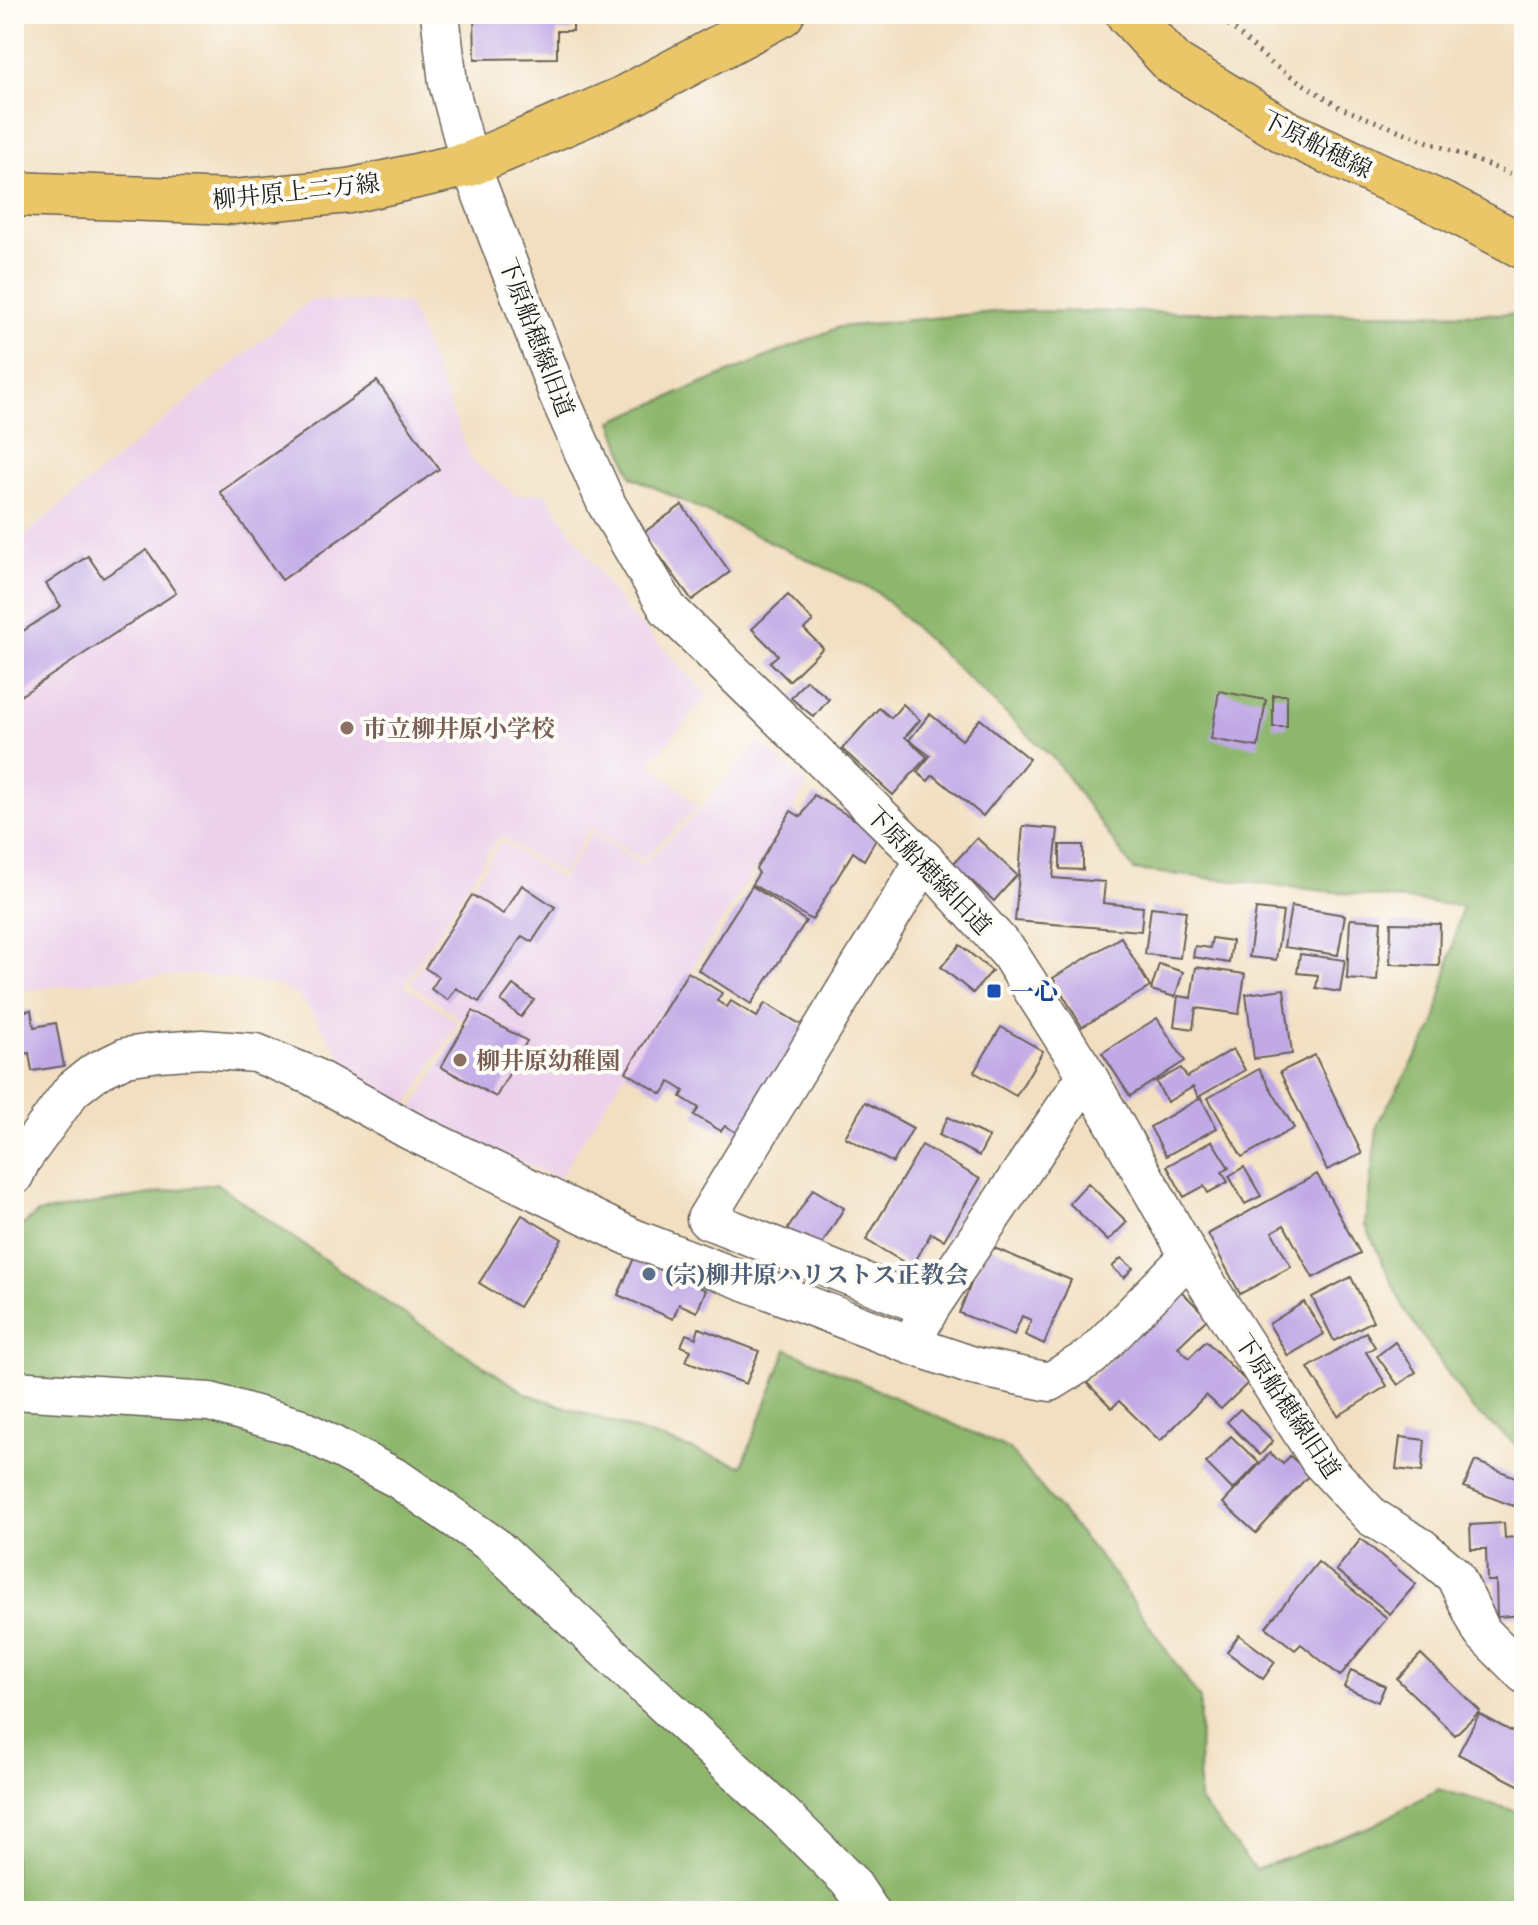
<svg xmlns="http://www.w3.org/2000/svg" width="1538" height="1925" viewBox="0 0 1538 1925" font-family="'Gentium Book Plus','Noto Serif JP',serif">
<rect width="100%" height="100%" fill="#fdfcf7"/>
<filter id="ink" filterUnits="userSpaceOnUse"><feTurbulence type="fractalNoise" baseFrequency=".0125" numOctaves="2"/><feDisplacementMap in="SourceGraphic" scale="16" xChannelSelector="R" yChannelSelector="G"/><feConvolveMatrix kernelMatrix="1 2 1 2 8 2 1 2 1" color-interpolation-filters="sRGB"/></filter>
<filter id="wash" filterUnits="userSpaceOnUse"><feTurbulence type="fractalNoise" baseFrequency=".006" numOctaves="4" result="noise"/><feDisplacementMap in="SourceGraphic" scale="32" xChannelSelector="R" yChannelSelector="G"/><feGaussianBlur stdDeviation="1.8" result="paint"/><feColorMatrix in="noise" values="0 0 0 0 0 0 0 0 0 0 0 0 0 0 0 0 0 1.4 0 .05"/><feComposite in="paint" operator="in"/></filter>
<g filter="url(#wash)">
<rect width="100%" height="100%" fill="#f2dfc1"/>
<g fill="#ecd1eb">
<polygon points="310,300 408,303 472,461 516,495 545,493 623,607 709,695 650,762 698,806 643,860 590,827 562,874 499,836 404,985 458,1022 405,1109 361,1087 302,998 277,985 191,974 101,980 14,992 14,544"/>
<polygon points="758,741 808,785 558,1179 411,1112 465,1022 410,983 501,842 562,879 592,833 643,865 702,808"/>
</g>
<g fill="#8eb76d" stroke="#556a44" stroke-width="2">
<polygon points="1004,311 1524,314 1524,1451 1473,1410 1404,1309 1365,1224 1378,1122 1434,1026 1462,906 1134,870 1055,760 877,592 632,477 612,421 839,327"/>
<polygon points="216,1183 369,1291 527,1394 742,1466 787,1349 1009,1449 1116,1577 1200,1699 1199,1800 1255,1870 1374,1825 1438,1789 1524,1813 1524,1911 14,1911 14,1232 38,1213"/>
</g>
<g id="blocks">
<g fill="#c1a9e6">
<polygon points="474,14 573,14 573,31 557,31 557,58 475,59"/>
<polygon points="377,381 439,469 282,580 220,492"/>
<polygon points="682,505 730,572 692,600 643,533"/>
<polygon points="147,550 176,593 14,700 14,637 61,606 46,584 88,556 103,578"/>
<polygon points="788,595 813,621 804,629 823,648 789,681 770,662 778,655 752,629"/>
<polygon points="806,680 829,699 814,717 791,698"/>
<polygon points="1219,691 1266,700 1258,747 1211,739"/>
<rect x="1273" y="695" width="14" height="32"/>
<polygon points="903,704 920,720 905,737 927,757 893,795 842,749 879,708 891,718"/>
<polygon points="930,714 962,740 980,719 1029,759 983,816 933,775 928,781 917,772 930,756 909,740"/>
<polygon points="814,795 879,834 864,860 853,852 812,920 752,884 759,873 756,869 791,811 801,817"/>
<polygon points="1023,826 1058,829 1053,878 1105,882 1103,903 1143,907 1141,931 1015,921"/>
<polygon points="977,838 1017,875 994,901 953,864"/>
<polygon points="1060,845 1083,845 1083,870 1060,869"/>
<polygon points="522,885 555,907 532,942 522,936 479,1002 456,988 448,1000 431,989 439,977 425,968 472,895 503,914"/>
<polygon points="752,886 806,921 751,1004 698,970"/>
<polygon points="1291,906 1345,915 1338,955 1284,947"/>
<polygon points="1151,907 1186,911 1180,958 1145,954"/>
<polygon points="1256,909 1283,912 1276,960 1249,957"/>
<polygon points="1350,919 1381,921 1377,981 1347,979"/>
<polygon points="1391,923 1440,924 1439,966 1390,964"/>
<polygon points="1121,937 1150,987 1082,1027 1053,978"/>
<polygon points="1212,938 1232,941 1229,963 1193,957 1195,946 1210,948"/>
<polygon points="960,945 992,971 973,993 941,967"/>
<polygon points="1300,954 1345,960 1340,992 1316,988 1318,975 1297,973"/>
<polygon points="1159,964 1183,972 1175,997 1151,990"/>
<polygon points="1196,967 1245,974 1239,1014 1196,1008 1193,1029 1174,1026 1178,996 1191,998"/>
<polygon points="688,972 722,993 717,1001 727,1007 731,1001 757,1017 765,1003 805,1027 739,1134 725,1126 721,1131 694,1115 699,1108 681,1097 684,1091 670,1082 662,1094 626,1072"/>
<polygon points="513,985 534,1000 521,1017 501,1001"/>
<polygon points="1284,989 1292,1054 1254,1059 1246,994"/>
<polygon points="31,1010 34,1027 56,1023 64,1066 32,1071 29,1053 14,1056 14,1013"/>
<polygon points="473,1011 527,1041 496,1097 441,1067"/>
<polygon points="1157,1018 1185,1061 1130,1096 1102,1053"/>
<polygon points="1001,1027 1043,1051 1016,1096 974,1072"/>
<polygon points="1233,1049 1245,1070 1198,1097 1193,1087 1167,1102 1156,1082 1181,1068 1187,1077"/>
<polygon points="1315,1055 1362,1154 1327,1170 1280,1072"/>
<polygon points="1259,1069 1294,1128 1242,1157 1208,1098"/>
<polygon points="1201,1098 1217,1128 1166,1156 1150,1127"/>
<polygon points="865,1102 913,1128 893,1163 845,1137"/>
<polygon points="948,1117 989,1137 979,1156 939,1135"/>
<polygon points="1212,1141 1229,1168 1222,1172 1228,1182 1208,1193 1204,1186 1184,1197 1167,1166"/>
<polygon points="922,1145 980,1179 944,1240 931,1233 912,1267 866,1240"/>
<polygon points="1244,1167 1261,1196 1245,1204 1229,1176"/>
<polygon points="1317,1174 1360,1253 1313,1278 1284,1225 1272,1232 1291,1267 1240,1294 1208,1234"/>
<polygon points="1088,1183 1127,1222 1108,1241 1069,1203"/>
<polygon points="813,1189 844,1208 816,1254 784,1235"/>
<polygon points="522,1215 562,1239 519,1307 479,1283"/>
<polygon points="987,1245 1071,1280 1044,1344 1025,1335 1031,1320 1022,1316 1014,1335 959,1313"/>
<polygon points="634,1258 706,1290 697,1312 679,1304 673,1319 618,1295"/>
<polygon points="1121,1258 1133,1268 1124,1278 1112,1267"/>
<polygon points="1351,1277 1373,1321 1334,1341 1312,1297"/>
<polygon points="1180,1290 1208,1318 1178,1347 1189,1358 1206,1341 1248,1383 1221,1409 1206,1395 1160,1441 1119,1401 1112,1408 1087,1383"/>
<polygon points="1304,1302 1324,1334 1288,1356 1269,1324"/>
<polygon points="699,1328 759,1351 746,1384 686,1361 691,1350 681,1346 686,1334 696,1338"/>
<polygon points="1366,1332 1375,1347 1366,1352 1387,1386 1338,1416 1308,1368"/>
<polygon points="1395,1342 1416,1372 1398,1385 1377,1356"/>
<polygon points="1240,1409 1273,1441 1260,1455 1227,1422"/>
<polygon points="1231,1436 1259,1463 1233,1490 1206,1463"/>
<polygon points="1400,1437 1425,1440 1422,1472 1396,1469"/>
<polygon points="1270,1453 1283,1464 1290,1456 1310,1474 1256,1533 1223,1503"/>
<polygon points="1475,1461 1523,1480 1513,1506 1464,1487"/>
<polygon points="1504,1523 1505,1538 1524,1536 1524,1615 1497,1617 1496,1581 1487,1581 1486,1549 1471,1549 1470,1525"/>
<polygon points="1361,1539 1416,1584 1390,1614 1336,1570"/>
<polygon points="1318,1562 1387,1618 1340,1676 1301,1644 1295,1650 1266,1627"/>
<polygon points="1239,1635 1275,1662 1263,1679 1227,1652"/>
<polygon points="1421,1654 1480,1711 1455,1735 1397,1679"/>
<polygon points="1351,1670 1385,1686 1378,1702 1344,1687"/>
<polygon points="1479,1714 1524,1738 1524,1788 1458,1754"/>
</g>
</g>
</g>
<g filter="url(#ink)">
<use href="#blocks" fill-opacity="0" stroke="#676056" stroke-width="2"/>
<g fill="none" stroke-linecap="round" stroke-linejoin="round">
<g stroke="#676056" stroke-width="41">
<g id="minor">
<polyline points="440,14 448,83 470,164 558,394 607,505 668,609 925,860 1009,953 1087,1075 1189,1256 1320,1461 1372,1517 1422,1548 1455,1576 1482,1632 1524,1674"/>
<polyline points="925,860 706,1219 930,1308"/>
<polyline points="14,1176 22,1159 72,1090 95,1072 126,1057 159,1052 202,1049 256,1053 312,1076 411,1131 633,1238 911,1345 973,1366 1050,1382 1092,1356 1189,1256"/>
<polyline points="919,1329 930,1308 1087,1075"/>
<polyline points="14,1390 210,1402 298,1427 398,1479 493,1545 784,1816 852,1884 870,1911"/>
</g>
</g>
<g stroke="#676056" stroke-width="47">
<g id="major">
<polyline points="1128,14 1173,63 1286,132 1446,206 1524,247"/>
<polyline points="14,194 233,202 349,191 470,164 622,99 782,14"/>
</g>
</g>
<polyline stroke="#676056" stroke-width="5" stroke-dasharray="2 6" stroke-linecap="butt" points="1217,14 1272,64 1341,108 1524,179"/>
<use href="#minor" stroke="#fff" stroke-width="38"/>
<use href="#major" stroke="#ebc669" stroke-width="44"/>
</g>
</g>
<g fill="#8d6e63" stroke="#fdfcf7" stroke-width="3">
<circle cx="347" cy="728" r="8"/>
<circle cx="460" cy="1060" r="8"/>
</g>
<rect fill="#1a4fb4" stroke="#fdfcf7" stroke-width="3" x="986" y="983" width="16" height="16" rx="4"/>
<circle fill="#5c6f8a" stroke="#fdfcf7" stroke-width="3" cx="649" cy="1274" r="8"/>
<g text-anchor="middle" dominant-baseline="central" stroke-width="8" stroke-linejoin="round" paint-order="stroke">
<g font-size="24" fill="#1c1c1c" stroke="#fdfcf7">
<text transform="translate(1317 144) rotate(27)">下原船穂線</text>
<text transform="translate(296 191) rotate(-6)">柳井原上二万線</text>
<text transform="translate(537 337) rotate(69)">下原船穂線旧道</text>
<text transform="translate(929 870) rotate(46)">下原船穂線旧道</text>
<text transform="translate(1288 1406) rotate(56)">下原船穂線旧道</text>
</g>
<g font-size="24" font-weight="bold" fill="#785e54" stroke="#fdfcf7" text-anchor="start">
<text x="363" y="728">市立柳井原小学校</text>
<text x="476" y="1060">柳井原幼稚園</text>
</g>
<g font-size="24" font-weight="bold" fill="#164399" stroke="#fdfcf7" text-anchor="start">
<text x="1010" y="991">一心</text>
</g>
<g font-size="24" font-weight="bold" fill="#4e5e75" stroke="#fdfcf7" text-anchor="start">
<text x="665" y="1274">(宗)柳井原ハリストス正教会</text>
</g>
</g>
<rect width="1538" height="1925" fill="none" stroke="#fdfcf7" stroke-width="48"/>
</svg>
